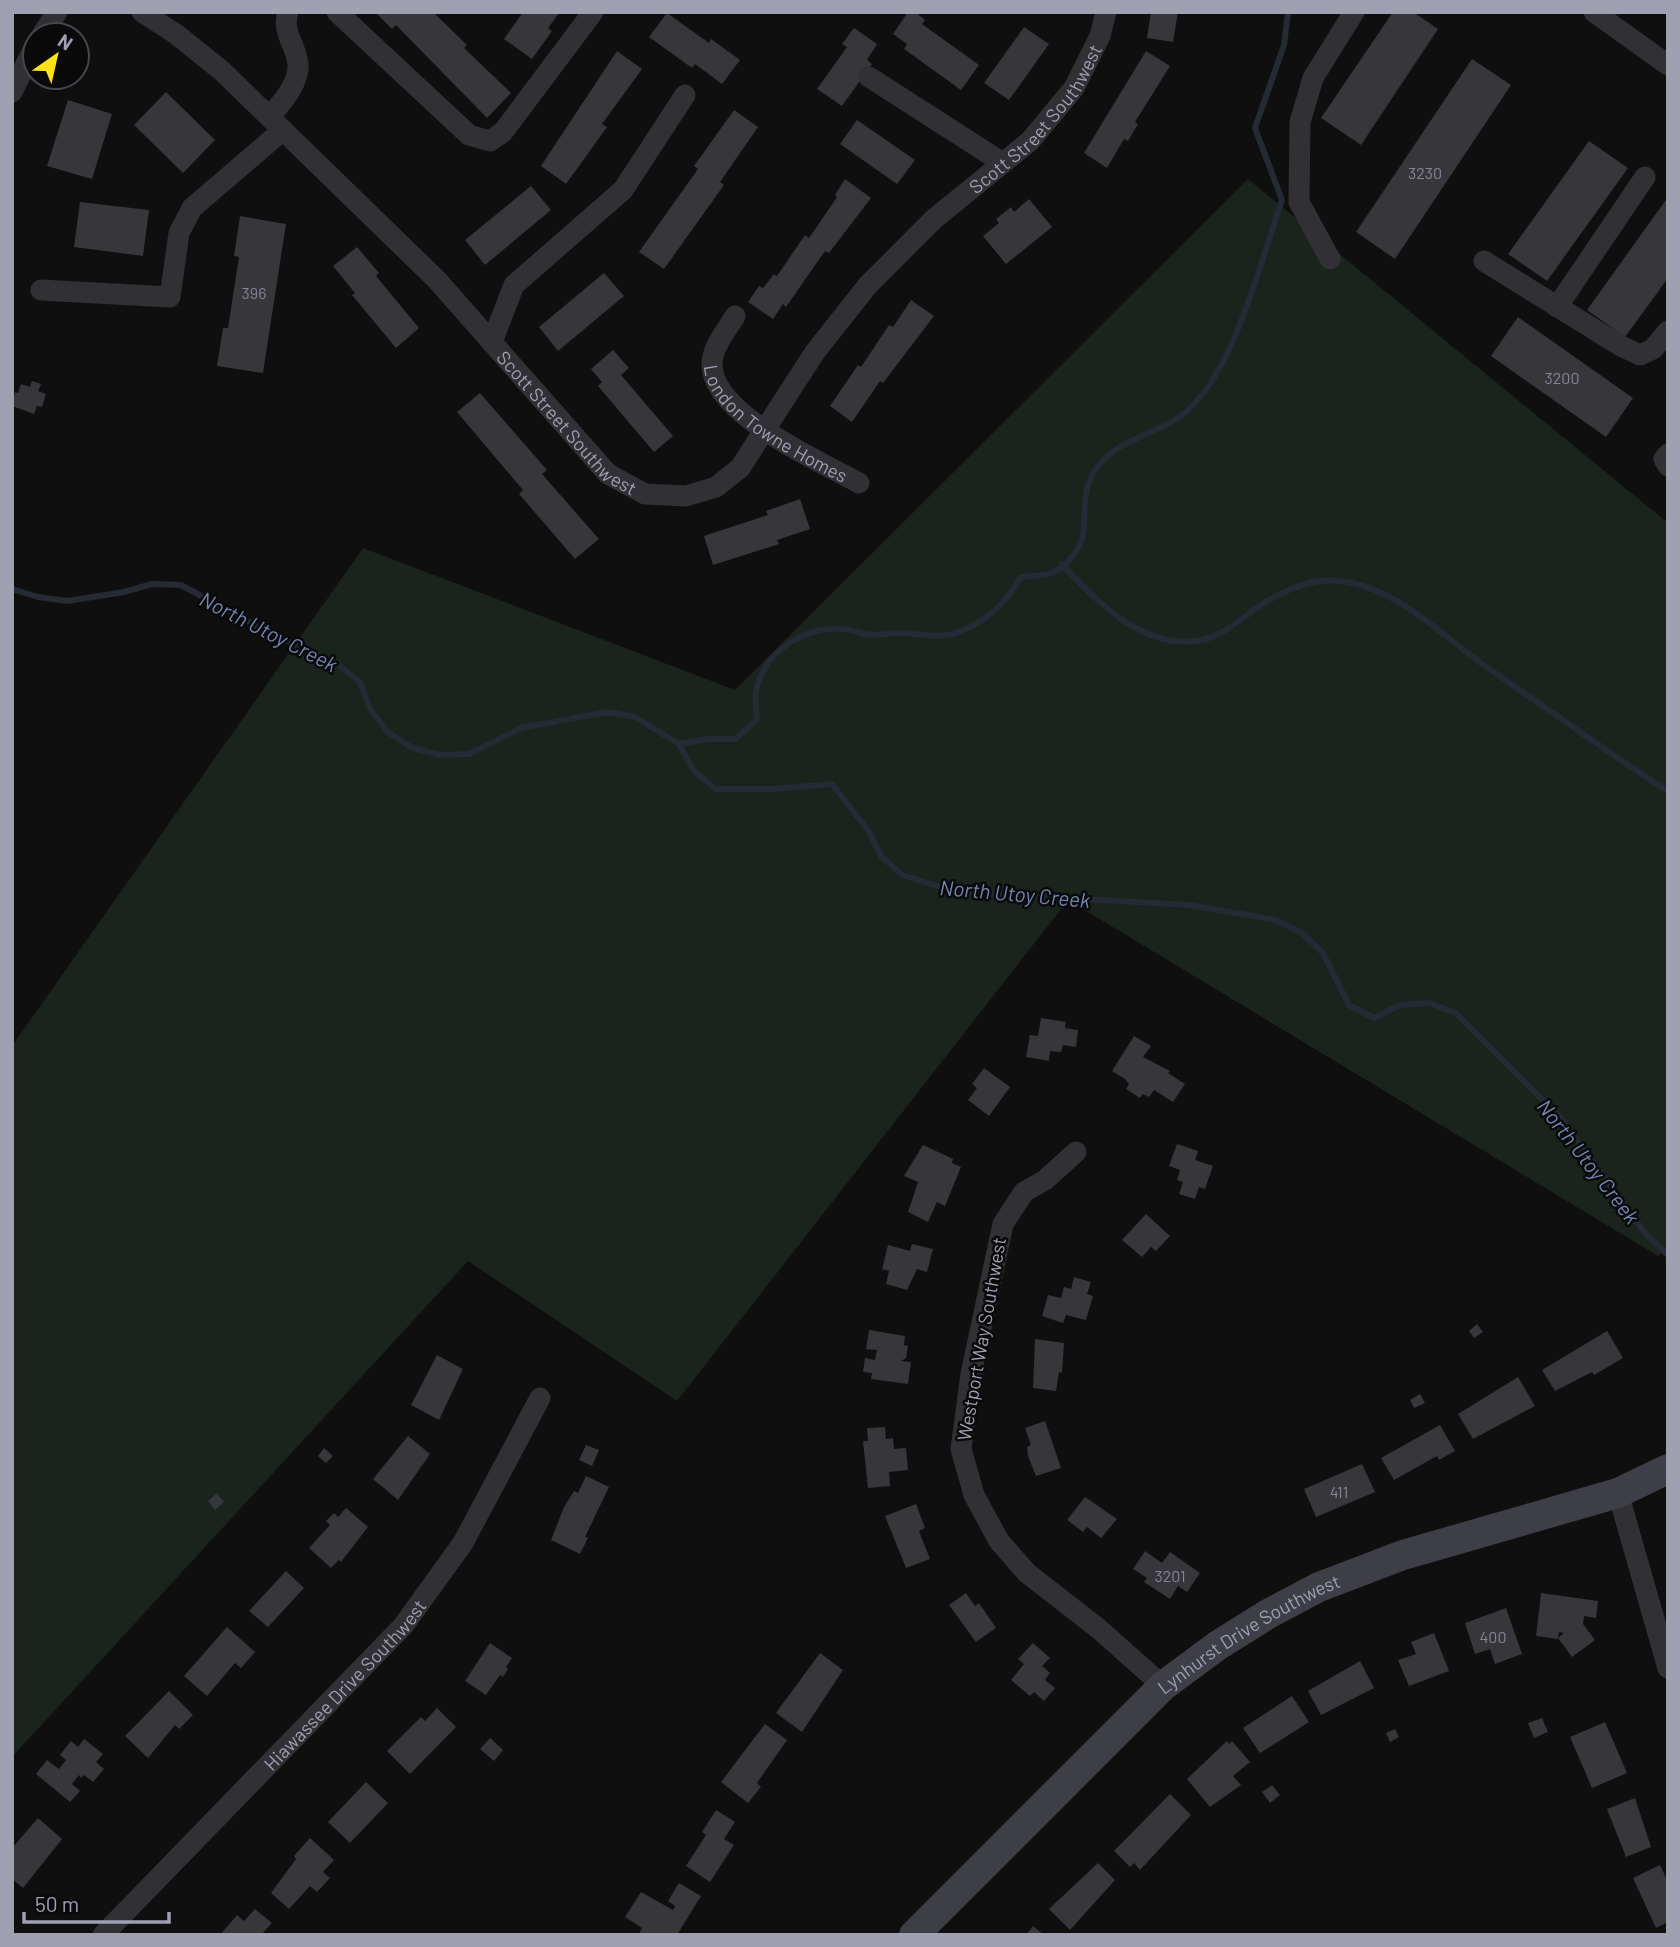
<svg xmlns="http://www.w3.org/2000/svg" width="1680" height="1947" viewBox="0 0 1680 1947" font-family="Barlow,sans-serif">
<rect width="100%" height="100%" fill="#0f0f10"/>
<polygon fill="#1b231d" points="1248,179 1668,523 1668,1246 1658,1256 1068,900 677,1401 468,1261 12,1757 12,1046 363,548 735,690"/>
<g fill="none" stroke-linecap="round" stroke-linejoin="round">
<g stroke="#252a34" stroke-width="6">
<path d="M1062 565C1099 603 1147 654 1206 639 1225 634 1247 614 1264 603 1287 589 1312 578 1339 581 1396 586 1443 637 1488 668 1548 709 1607 752 1668 791"/>
<polyline points="12,589 38,597 67,601 124,592 152,584 181,585 258,627 337,664 360,682 370,709 388,732 412,748 441,755 469,754 521,728 607,712 635,717 679,744 693,770 716,789 774,789 832,784 868,830 881,856 902,875 957,892 1190,905 1276,920 1302,933 1323,953 1349,1005 1374,1018 1400,1005 1429,1003 1456,1013 1559,1116 1645,1233 1668,1255"/>
<path d="M679 744 707 739H736L757 719C756 709 754 697 757 687 767 650 804 627 842 629 853 630 863 635 874 635 883 635 892 632 901 633 921 634 939 639 959 632 988 621 1006 602 1021 577 1030 576 1040 576 1048 574 1066 570 1084 546 1084 527 1085 508 1083 493 1092 475 1112 438 1158 436 1187 411 1235 369 1261 260 1282 200L1255 128 1284 45 1288 12"/>
</g>
</g>
<g fill="#36363b">
<polygon points="375,12 433,12 467,45 464,48 511,93 487,118 396,25 392,29"/>
<polygon points="523,12 560,12 548,28 552,31 532,59 504,39"/>
<polygon points="908,12 915,12 925,20 922,24 979,65 961,90 904,49 907,44 893,34"/>
<polygon points="1151,12 1178,12 1173,42 1147,38"/>
<polygon points="1393,12 1413,12 1438,29 1361,145 1321,118"/>
<polygon points="667,13 709,43 711,39 740,60 722,84 695,64 692,68 649,37"/>
<polygon points="1024,27 1049,44 1009,100 984,83"/>
<polygon points="854,28 877,44 867,60 872,64 842,106 817,89 847,47 842,44"/>
<polygon points="617,51 642,69 602,124 607,127 566,184 541,166"/>
<polygon points="1146,51 1170,66 1135,122 1138,124 1128,141 1124,139 1107,168 1084,153"/>
<polygon points="1472,59 1511,85 1395,259 1356,232"/>
<polygon points="166,92 215,140 183,173 134,125"/>
<polygon points="68,100 112,114 92,179 47,166"/>
<polygon points="734,110 758,127 720,182 724,185 664,269 639,252 698,169 694,166"/>
<polygon points="857,120 915,160 897,184 840,144"/>
<polygon points="1589,141 1628,168 1547,281 1508,254"/>
<polygon points="845,179 871,198 829,253 825,251 786,307 783,304 773,319 748,302 759,286 763,288 774,274 777,276 805,235 809,238 837,197 835,195"/>
<polygon points="531,186 551,210 485,265 465,240"/>
<polygon points="1668,197 1668,278 1625,337 1587,310"/>
<polygon points="1029,199 1052,227 1006,264 983,236 999,223 996,219 1011,207 1014,212"/>
<polygon points="80,202 149,210 143,256 74,247"/>
<polygon points="240,216 286,224 263,373 217,366 223,328 228,328 239,257 234,256"/>
<polygon points="357,247 379,273 376,276 419,328 396,348 352,295 355,293 333,266"/>
<polygon points="604,273 624,296 558,351 539,327"/>
<polygon points="911,300 934,316 883,383 880,381 852,422 830,406 858,365 861,367 889,325 893,327"/>
<polygon points="1518,317 1633,398 1606,437 1491,356"/>
<polygon points="613,350 629,368 621,375 673,436 654,452 598,386 602,382 591,369"/>
<polygon points="32,381 41,384 38,391 46,394 42,407 37,406 34,414 12,406 15,392 18,393 21,384 30,387"/>
<polygon points="480,393 547,470 542,474 599,539 575,559 519,494 523,490 457,412"/>
<polygon points="800,499 810,529 777,540 779,544 713,565 704,536 768,515 766,511"/>
<polygon points="1041,1018 1066,1022 1065,1028 1078,1030 1076,1047 1063,1045 1061,1052 1050,1051 1049,1061 1026,1057 1030,1035 1038,1036"/>
<polygon points="1134,1036 1151,1046 1143,1057 1170,1071 1168,1073 1185,1084 1173,1102 1154,1090 1149,1097 1143,1094 1140,1098 1126,1089 1129,1084 1125,1079 1112,1071"/>
<polygon points="984,1068 1010,1087 989,1116 968,1100 977,1088 972,1084"/>
<polygon points="1177,1144 1198,1151 1195,1160 1213,1166 1205,1189 1199,1187 1195,1199 1179,1194 1183,1182 1177,1180 1180,1170 1169,1166"/>
<polygon points="923,1145 953,1159 952,1163 961,1167 945,1206 937,1202 928,1222 908,1212 918,1182 904,1176"/>
<polygon points="1146,1214 1170,1236 1156,1251 1151,1247 1142,1257 1122,1240"/>
<polygon points="912,1244 933,1249 927,1272 917,1269 907,1290 886,1284 889,1271 882,1269 888,1245 910,1251"/>
<polygon points="1074,1277 1091,1282 1087,1294 1093,1296 1086,1320 1066,1315 1063,1323 1042,1316 1048,1295 1061,1298 1064,1287 1071,1289"/>
<polygon points="1477,1324 1483,1332 1474,1338 1469,1331"/>
<polygon points="869,1330 905,1336 904,1345 908,1346 906,1358 901,1361 911,1362 908,1384 871,1379 872,1373 863,1372 865,1358 875,1360 877,1350 866,1349"/>
<polygon points="1607,1331 1623,1358 1594,1375 1592,1372 1555,1391 1542,1370"/>
<polygon points="1035,1339 1064,1343 1062,1373 1059,1372 1056,1391 1033,1388"/>
<polygon points="437,1355 463,1369 439,1420 411,1405"/>
<polygon points="1518,1377 1535,1406 1473,1439 1458,1414"/>
<polygon points="1420,1394 1425,1403 1414,1408 1410,1400"/>
<polygon points="1045,1421 1061,1468 1036,1476 1028,1456 1027,1447 1031,1445 1025,1428"/>
<polygon points="1440,1425 1455,1451 1439,1460 1437,1456 1394,1480 1381,1458"/>
<polygon points="885,1427 886,1439 893,1438 894,1449 906,1448 908,1470 889,1472 890,1486 868,1488 863,1441 868,1441 867,1428"/>
<polygon points="408,1436 430,1454 398,1500 373,1479"/>
<polygon points="586,1445 599,1450 592,1466 579,1460"/>
<polygon points="324,1448 333,1456 326,1463 318,1456"/>
<polygon points="1362,1464 1375,1492 1316,1517 1304,1489"/>
<polygon points="586,1476 609,1487 585,1537 588,1538 580,1554 551,1540 564,1507 574,1491 578,1493"/>
<polygon points="217,1493 224,1502 215,1510 208,1501"/>
<polygon points="1085,1497 1117,1519 1101,1538 1087,1527 1083,1532 1067,1520"/>
<polygon points="916,1504 925,1528 919,1531 930,1559 906,1568 885,1516"/>
<polygon points="346,1508 368,1527 341,1562 339,1560 331,1568 309,1548 330,1525 326,1521 334,1513 338,1517"/>
<polygon points="1145,1551 1162,1563 1170,1552 1200,1573 1187,1592 1178,1586 1170,1599 1144,1582 1147,1578 1133,1569"/>
<polygon points="286,1571 304,1588 268,1627 249,1611"/>
<polygon points="966,1593 975,1606 979,1603 996,1628 976,1642 949,1605"/>
<polygon points="1541,1593 1598,1601 1596,1618 1584,1616 1583,1624 1595,1640 1572,1657 1558,1638 1564,1633 1559,1632 1558,1639 1536,1636"/>
<polygon points="1506,1608 1522,1654 1495,1664 1490,1649 1475,1654 1465,1623"/>
<polygon points="227,1627 255,1652 241,1668 235,1663 207,1696 184,1676"/>
<polygon points="1434,1633 1449,1671 1409,1686 1398,1660 1416,1654 1411,1642"/>
<polygon points="490,1643 512,1658 506,1667 508,1669 503,1677 500,1675 486,1695 465,1681"/>
<polygon points="1033,1643 1050,1658 1042,1666 1050,1673 1045,1680 1055,1688 1044,1701 1034,1692 1030,1696 1011,1680 1024,1664 1018,1659"/>
<polygon points="820,1653 843,1670 802,1732 776,1713"/>
<polygon points="1360,1661 1374,1688 1321,1715 1308,1691"/>
<polygon points="169,1691 193,1715 179,1729 175,1725 148,1758 125,1736"/>
<polygon points="1292,1696 1309,1722 1260,1753 1243,1728"/>
<polygon points="437,1708 456,1727 410,1774 387,1751 421,1717 425,1721"/>
<polygon points="1542,1718 1548,1732 1534,1738 1528,1723"/>
<polygon points="1605,1722 1627,1773 1592,1788 1570,1737"/>
<polygon points="765,1724 787,1740 757,1783 761,1787 748,1803 721,1782"/>
<polygon points="1395,1729 1399,1737 1390,1742 1386,1733"/>
<polygon points="490,1738 503,1750 494,1761 480,1749"/>
<polygon points="84,1739 103,1754 96,1762 104,1769 93,1782 84,1775 81,1778 79,1775 72,1784 80,1791 70,1802 36,1774 47,1760 59,1769 66,1760 60,1755 71,1741 78,1747"/>
<polygon points="1227,1741 1229,1744 1232,1741 1250,1762 1233,1776 1241,1785 1210,1807 1187,1779"/>
<polygon points="366,1782 388,1803 350,1843 328,1822"/>
<polygon points="1272,1785 1280,1795 1270,1803 1262,1792"/>
<polygon points="1170,1794 1191,1815 1140,1870 1134,1863 1130,1867 1114,1851"/>
<polygon points="1635,1798 1651,1847 1626,1857 1607,1809"/>
<polygon points="716,1810 735,1822 724,1839 734,1845 710,1882 686,1866 706,1835 702,1832"/>
<polygon points="38,1818 62,1839 23,1888 12,1879 12,1848"/>
<polygon points="310,1838 334,1860 323,1872 330,1878 317,1892 310,1886 289,1909 271,1893 296,1859 294,1856"/>
<polygon points="1098,1863 1115,1880 1070,1930 1049,1909"/>
<polygon points="1660,1865 1668,1882 1668,1922 1656,1928 1633,1878"/>
<polygon points="679,1883 701,1896 677,1935 638,1935 642,1928 625,1917 641,1892 673,1910 675,1906 668,1901"/>
<polygon points="255,1909 272,1923 261,1935 220,1935 237,1915 244,1921"/>
<polygon points="1033,1926 1044,1935 1026,1935"/>
</g>
<g fill="none" stroke-linecap="round" stroke-linejoin="round">
<g stroke="#303035" stroke-width="21">
<path id="s1" d="M142 12 176 34 222 71 437 280 608 474 645 494 686 496 716 487 740 468 815 352 868 285 934 219 1030 141 1074 88 1100 36 1106 12"/>
<polyline points="337,12 469,135 490,141 503,132 593,12"/>
<polyline points="1594,12 1668,65"/>
<polyline points="42,35 57,12"/>
<polyline points="869,77 1003,163"/>
<polyline points="12,92 35,46"/>
<path d="M270 117C281 103 299 84 298 65 297 46 281 32 288 12"/>
<polyline points="1330,259 1299,202 1300,122 1313,78 1354,12"/>
<polyline points="1484,261 1621,346 1640,355 1653,349 1668,331"/>
<polyline points="41,290 170,297 179,233 192,208 283,130"/>
<polyline points="1557,307 1645,177"/>
<path id="s2" d="M735 316C727 330 712 347 712 364 711 414 820 461 859 483"/>
<polyline points="492,342 514,285 623,190 685,95"/>
<polyline points="1668,454 1664,459 1668,466"/>
<polyline points="1076,1152 1045,1180 1024,1192 1003,1224 971,1374 961,1449 974,1495 999,1541 1027,1573 1099,1629 1163,1686"/>
<polyline points="1618,1493 1668,1668"/>
<path id="s3" d="M103 1935 403 1626 463 1543 540 1398"/>
</g>
<path stroke="#3d3e46" stroke-width="30" id="s4" d="M914 1935 1163 1686 1217 1646 1268 1614 1319 1587 1403 1555 1618 1493 1668 1469"/>
</g>
<g text-anchor="middle" dominant-baseline="central" stroke-width="5" stroke-linejoin="round" paint-order="stroke">
<g font-size="16" fill="#858694">
<text x="1425" y="172">3230</text>
<text x="254" y="292">396</text>
<text x="1562" y="377">3200</text>
<text x="1339" y="1491">411</text>
<text x="1170" y="1575">3201</text>
<text x="1493" y="1636">400</text>
</g>
<g font-size="19" fill="#9fa0b2" stroke="#0a0a0b">
<text stroke="none"><textPath href="#s1" startOffset="1264">Scott Street Southwest</textPath></text>
<text stroke="none"><textPath href="#s1" startOffset="593">Scott Street Southwest</textPath></text>
<text stroke="none"><textPath href="#s2" startOffset="145">London Towne Homes</textPath></text>
<text transform="translate(981 1339) rotate(-80)">Westport Way Southwest</text>
<text stroke="none"><textPath href="#s4" startOffset="453">Lynhurst Drive Southwest</textPath></text>
<text stroke="none"><textPath href="#s3" startOffset="348">Hiawassee Drive Southwest</textPath></text>
</g>
<g font-size="21" font-style="italic" fill="#7286b1" stroke="#0a0a0b">
<text transform="translate(269 631) rotate(27)">North Utoy Creek</text>
<text transform="translate(1015 893) rotate(5)">North Utoy Creek</text>
<text transform="translate(1589 1161) rotate(52)">North Utoy Creek</text>
</g>
</g>
<rect width="1680" height="1947" fill="none" stroke="#9fa0b2" stroke-width="28"/>
<g transform="translate(56 56) rotate(34)"><circle r="33" fill="#0a0a0b" stroke="#46464e" stroke-width="2"/>
<path d="M0-5L12 26L0 18L-12 26Z" fill="#fde21a"/>
<text y="-10" font-size="19" font-weight="bold" text-anchor="middle" fill="#9fa0b2">N</text>
</g>
<path d="M24 1912v10h145v-10" fill="none" stroke="#9fa0b2" stroke-width="3.5"/>
<text x="35" y="1912" font-size="21" fill="#9fa0b2" stroke="#0a0a0b" stroke-width="5" paint-order="stroke">50 m</text>
</svg>
